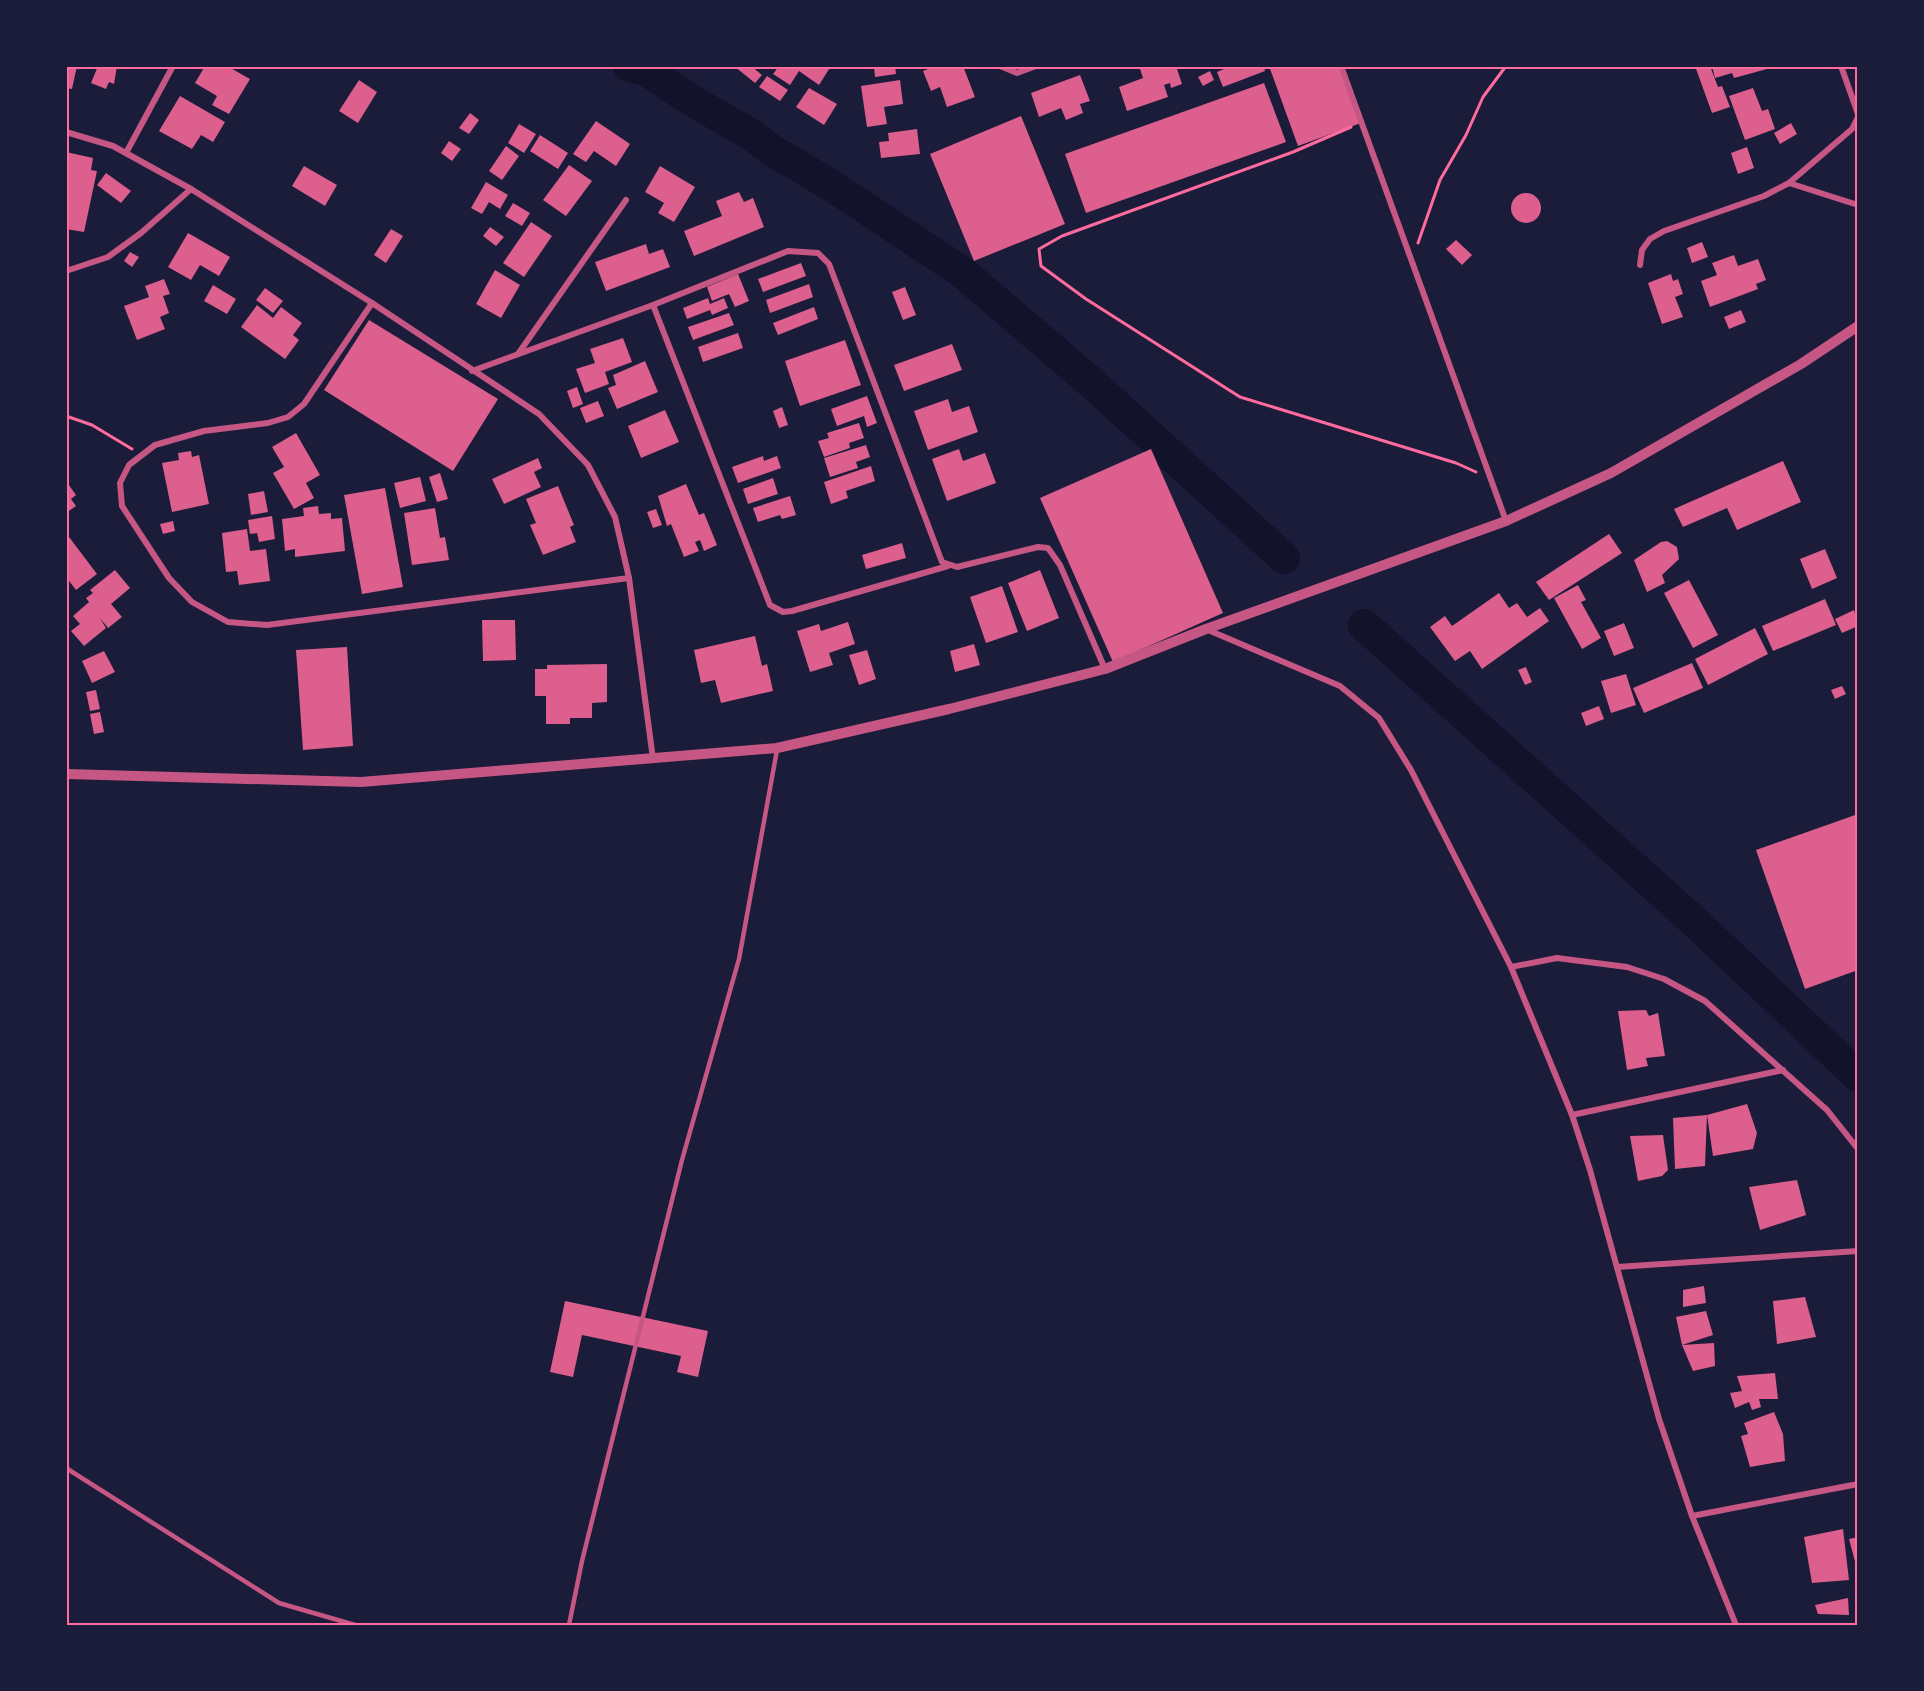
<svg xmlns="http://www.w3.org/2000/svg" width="1924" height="1691" viewBox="0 0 1924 1691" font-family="Lora,serif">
<rect width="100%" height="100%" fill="#1b1b3a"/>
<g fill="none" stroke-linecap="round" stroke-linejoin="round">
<g stroke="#12122b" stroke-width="32">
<polyline points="629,66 646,70 691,100 750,134 773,151 829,184 962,272 1093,384 1284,558"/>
<polyline points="1364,625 1696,923 1858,1076"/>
</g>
</g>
<g fill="#dd5f8e">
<polygon points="66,66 77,66 72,89 66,88"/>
<polygon points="98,66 117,66 114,84 109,82 106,89 91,83"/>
<polygon points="205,66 227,66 250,79 229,114 212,105 217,96 195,83"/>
<polygon points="734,66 751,66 762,75 755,83"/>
<polygon points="779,66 831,66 819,85 799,71 790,85 773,74"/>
<polygon points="874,66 895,66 896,74 875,77"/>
<polygon points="936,66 963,66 975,97 947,107 940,87 931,91 923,71"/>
<polygon points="1139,66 1176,66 1182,84 1171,88 1170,83 1164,85 1168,97 1127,111 1119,87 1143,78"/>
<polygon points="1231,66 1264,66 1265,71 1223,87 1217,72"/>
<polygon points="1269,66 1341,66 1361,123 1298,146"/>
<polygon points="1695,66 1710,66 1718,87 1722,86 1730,107 1712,113"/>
<polygon points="1712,66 1766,66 1767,69 1734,78 1732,73 1715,78"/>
<polygon points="1210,71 1214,80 1203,86 1198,77"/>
<polygon points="1080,75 1090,101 1080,104 1083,113 1066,120 1061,108 1039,117 1031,93"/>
<polygon points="767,76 788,90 780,101 759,87"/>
<polygon points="359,80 377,92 358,123 339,111"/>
<polygon points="900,80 903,104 884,107 887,124 867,127 861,86"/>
<polygon points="1264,83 1286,142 1086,213 1065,154"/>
<polygon points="809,88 837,104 824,125 796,107"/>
<polygon points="1753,88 1762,111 1768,109 1775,129 1745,140 1729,96"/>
<polygon points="180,96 225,122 213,142 201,135 192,149 159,131"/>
<polygon points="470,113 479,120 469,134 459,128"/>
<polygon points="1021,116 1065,224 974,261 930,154"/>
<polygon points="596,121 630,144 616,166 594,151 586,162 573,154"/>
<polygon points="1791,123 1797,134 1780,144 1774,133"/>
<polygon points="519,124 536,134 524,153 508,143"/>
<polygon points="917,129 920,154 881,158 879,142 889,141 888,133"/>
<polygon points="540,135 568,153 558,169 530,151"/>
<polygon points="449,141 461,149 452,161 441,153"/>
<polygon points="506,146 519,156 502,180 489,171"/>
<polygon points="1747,147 1754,168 1738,174 1731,153"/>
<polygon points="66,152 93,158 91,170 97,171 84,232 66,229"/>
<polygon points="569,165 592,181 566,216 543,200"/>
<polygon points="304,166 337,185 325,206 292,186"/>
<polygon points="660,166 695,187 674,222 658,213 664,203 645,192"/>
<polygon points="106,173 131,191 121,203 97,185"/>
<polygon points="486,182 508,195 500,209 489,202 482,214 471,208"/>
<polygon points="739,192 744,202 753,198 764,227 694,256 684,231 722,216 716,201"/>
<circle cx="1526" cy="208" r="15"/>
<polygon points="513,203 530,213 522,226 505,216"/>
<polygon points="531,222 552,236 524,277 503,263"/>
<polygon points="490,227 504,237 496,246 483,236"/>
<polygon points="391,229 403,236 386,263 374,255"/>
<polygon points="188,233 230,257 219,276 200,265 191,280 168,267"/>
<polygon points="1456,240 1472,255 1462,265 1446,249"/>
<polygon points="1702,242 1708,257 1692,263 1687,248"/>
<polygon points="646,244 649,254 663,249 670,267 606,291 595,262"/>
<polygon points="130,252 139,257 132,267 124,261"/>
<polygon points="1734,255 1738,266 1758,259 1766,280 1756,284 1758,289 1710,307 1701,281 1717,275 1712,263"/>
<polygon points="801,263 806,276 763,292 758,279"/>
<polygon points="495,270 520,285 501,318 476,304"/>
<polygon points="738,274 749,301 735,307 729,294 712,301 707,287"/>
<polygon points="1671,274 1673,281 1678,279 1683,294 1675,297 1683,317 1662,324 1648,283"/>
<polygon points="164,279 170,294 163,296 169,313 160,317 165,329 137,340 124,306 149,297 145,286"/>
<polygon points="809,284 813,297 770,313 766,300"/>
<polygon points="213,285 236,299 227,314 204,301"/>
<polygon points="905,287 916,315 903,320 892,292"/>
<polygon points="265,288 283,301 273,313 256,300"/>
<polygon points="708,298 710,304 724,298 728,308 712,315 710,310 687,319 683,308"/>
<polygon points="257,305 273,318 281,307 302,323 293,335 299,340 285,359 241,327"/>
<polygon points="814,307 818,319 778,335 773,323"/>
<polygon points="1741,310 1746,322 1729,329 1724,317"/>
<polygon points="729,313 734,325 693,340 688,327"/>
<polygon points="369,320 498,399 453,471 324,390"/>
<polygon points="738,333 743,348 703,362 698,347"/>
<polygon points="623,338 632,362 605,372 609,384 585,393 576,369 595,363 590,349"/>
<polygon points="845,340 861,385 800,406 785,361"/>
<polygon points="952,344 962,370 904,391 894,365"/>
<polygon points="645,361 658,392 617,409 608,388 616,385 613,375"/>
<polygon points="577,387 583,404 573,408 567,391"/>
<polygon points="867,396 877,423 867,427 864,416 837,426 831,409"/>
<polygon points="948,399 952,412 969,406 978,432 928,450 914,411"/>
<polygon points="598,401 604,416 586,423 580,408"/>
<polygon points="782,407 788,425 779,428 773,411"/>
<polygon points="665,410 679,442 641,458 628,426"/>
<polygon points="859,423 864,438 849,443 850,448 824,457 818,441 829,438 827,433"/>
<polygon points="296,433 320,475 306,483 314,498 294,509 273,473 284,467 272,447"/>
<polygon points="866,445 870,457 856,462 858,468 830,477 824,458"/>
<polygon points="959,449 963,461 985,453 996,483 947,501 932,459"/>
<polygon points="1151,449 1223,613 1113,662 1040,498"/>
<polygon points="191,451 192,457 199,455 209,504 172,512 162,463 179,460 178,453"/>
<polygon points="763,456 764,461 777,456 781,468 738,483 732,467"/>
<polygon points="538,458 542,468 534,472 541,487 504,504 492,479"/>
<polygon points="1783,461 1801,502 1737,530 1727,508 1683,527 1674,509"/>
<polygon points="871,466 875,481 846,491 848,498 831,504 824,482"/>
<polygon points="440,473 448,499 437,502 429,477"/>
<polygon points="420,477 426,501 400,508 394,483"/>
<polygon points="773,478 778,494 748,504 743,489"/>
<polygon points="66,481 76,495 71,499 76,506 66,513"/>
<polygon points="686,484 699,515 704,513 717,545 704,551 700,540 695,542 699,551 684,557 671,524 667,526 658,496"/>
<polygon points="558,486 574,525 570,527 576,542 543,555 530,525 536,523 526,499"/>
<polygon points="385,488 403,587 362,594 344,495"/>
<polygon points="264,491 268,512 251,515 248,494"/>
<polygon points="790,496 796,515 782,519 780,515 758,522 753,508"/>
<polygon points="318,506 319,514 331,513 331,519 342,518 345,551 295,557 295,549 285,551 282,519 304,516 303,508"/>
<polygon points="435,508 440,538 445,537 449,560 412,565 404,513"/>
<polygon points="656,509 662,525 653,528 647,512"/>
<polygon points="272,516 275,539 259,542 257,533 250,534 248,520"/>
<polygon points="173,521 175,531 163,534 160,524"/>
<polygon points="247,529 250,551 266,549 270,581 239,585 237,571 226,572 222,533"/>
<polygon points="66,533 97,574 76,590 66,577"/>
<polygon points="1609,534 1622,553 1549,600 1536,582"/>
<polygon points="1667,541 1677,547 1679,559 1662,575 1665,583 1647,592 1634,560 1661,542"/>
<polygon points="902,543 906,558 866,569 862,555"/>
<polygon points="1825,549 1837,578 1812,589 1800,559"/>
<polygon points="115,570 130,588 111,604 122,617 108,628 100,618 106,628 84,646 71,631 80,624 73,616 89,602 86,598 93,593 90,590"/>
<polygon points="1040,570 1059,618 1027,631 1008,583"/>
<polygon points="1689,580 1718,635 1693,648 1664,593"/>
<polygon points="1578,585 1586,600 1581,602 1601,638 1582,649 1554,598"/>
<polygon points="1002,586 1018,632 986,643 970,597"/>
<polygon points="1499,593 1509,608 1517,603 1527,617 1540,608 1549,621 1482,669 1470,651 1455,661 1430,627 1445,616 1452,626"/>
<polygon points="1825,599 1836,625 1773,651 1762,626"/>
<polygon points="1854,610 1858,626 1842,633 1835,619"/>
<polygon points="482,620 515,620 516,660 483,661"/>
<polygon points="848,622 855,644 829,653 833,665 810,672 797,631 819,624 821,631"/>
<polygon points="1624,623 1634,648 1614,656 1604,631"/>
<polygon points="1755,628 1768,654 1708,685 1695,659"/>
<polygon points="755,636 762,666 767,664 773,691 721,703 715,680 701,683 694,650"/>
<polygon points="974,644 980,665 955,672 950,651"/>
<polygon points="347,647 353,746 303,750 296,650"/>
<polygon points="867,650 876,679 859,685 849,655"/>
<polygon points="104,651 115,672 92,683 82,661"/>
<polygon points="1692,663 1703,688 1644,713 1633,688"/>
<polygon points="607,664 607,702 592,703 592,718 570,718 570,724 546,724 546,696 535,696 535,669 547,669 547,665"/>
<polygon points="1526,667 1532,682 1525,685 1518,670"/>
<polygon points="1626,674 1636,705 1611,713 1601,681"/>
<polygon points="1842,686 1846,694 1835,699 1831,690"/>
<polygon points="96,690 100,709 90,711 86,692"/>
<polygon points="1599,706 1604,719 1586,726 1581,713"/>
<polygon points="100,712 104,732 94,734 90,714"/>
<polygon points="1858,814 1858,970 1805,989 1756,850"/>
<polygon points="1646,1010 1649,1016 1658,1013 1665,1056 1646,1058 1648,1066 1627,1070 1618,1011"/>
<polygon points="1747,1104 1757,1133 1753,1149 1713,1156 1707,1115"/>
<polygon points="1707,1115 1705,1166 1675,1169 1673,1118"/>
<polygon points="1663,1135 1668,1170 1662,1176 1638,1181 1630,1136"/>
<polygon points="1797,1180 1806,1215 1760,1230 1749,1187"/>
<polygon points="1704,1286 1706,1303 1683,1307 1683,1290"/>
<polygon points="1805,1297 1816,1337 1777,1344 1773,1301"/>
<polygon points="565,1301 708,1331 698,1377 677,1372 681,1356 582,1335 573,1377 550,1372"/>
<polygon points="1706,1311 1713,1335 1682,1345 1676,1317"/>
<polygon points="1714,1343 1715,1366 1693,1371 1682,1345"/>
<polygon points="1775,1373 1778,1399 1759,1399 1761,1407 1752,1410 1749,1402 1735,1408 1730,1393 1742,1391 1737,1376"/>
<polygon points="1774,1412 1783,1434 1785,1461 1750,1467 1741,1436 1748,1434 1744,1423"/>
<polygon points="1843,1529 1849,1580 1812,1583 1804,1537"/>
<polygon points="1858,1537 1858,1569 1857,1569 1849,1539"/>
<polygon points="1848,1598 1849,1615 1818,1614 1815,1605"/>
</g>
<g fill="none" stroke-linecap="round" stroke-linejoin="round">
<g stroke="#ff6b9d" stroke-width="3">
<polyline points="1351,127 1293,152 1062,236 1039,249 1041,266 1086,299 1240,397 1456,463 1476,472"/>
<polyline points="1418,243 1440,180 1466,135 1483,97 1506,66"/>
<polyline points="66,416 92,425 132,449"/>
</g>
<g stroke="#c65784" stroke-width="4.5">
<polyline points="66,1468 279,1603 355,1625"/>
<polyline points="569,1625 582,1561 682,1160 739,959 777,750"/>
</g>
<g stroke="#c65784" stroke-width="6">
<polyline points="1000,66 1017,73 1036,66"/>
<polyline points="1341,66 1506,521"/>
<polyline points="1841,66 1858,114"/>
<polyline points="66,132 113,146 191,189 372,303 539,414 588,465 615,517 629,578 653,759"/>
<polyline points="126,153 173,66"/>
<polyline points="1789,183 1858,205"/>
<polyline points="1640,265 1642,250 1650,239 1664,231 1764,196 1789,183 1852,129 1858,117"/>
<polyline points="66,271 108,257 141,233 191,189"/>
<polyline points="372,303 304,404 288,417 268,423 204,431 155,445 129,465 120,483 122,506 169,578 192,602 228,622 267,625 629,578"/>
<polyline points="653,305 770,605 783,612 792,611 948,566"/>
<polyline points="518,354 626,200"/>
<polyline points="472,371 653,305 788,251 818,253 829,264 942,562 957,567 1038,547 1048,548 1060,565 1105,669"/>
<polyline points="1208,630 1340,686 1379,718 1411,770 1511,967 1572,1115 1590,1170 1659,1419 1692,1516 1736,1625"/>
<polyline points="1511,967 1557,958 1627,967 1664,979 1705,1001 1827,1110 1858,1149"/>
<polyline points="1572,1115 1783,1070"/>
<polyline points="1617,1267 1858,1251"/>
<polyline points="1692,1516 1858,1484"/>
</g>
<polyline stroke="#c65784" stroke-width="10" points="66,774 361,782 777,748 949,709 1105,669 1206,629 1506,521 1611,473 1801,364 1858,326"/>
</g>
<rect width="1924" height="1691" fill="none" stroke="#1b1b3a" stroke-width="135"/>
<rect x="68" y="68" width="1788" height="1556" fill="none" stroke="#ff6b9d" stroke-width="2"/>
</svg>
